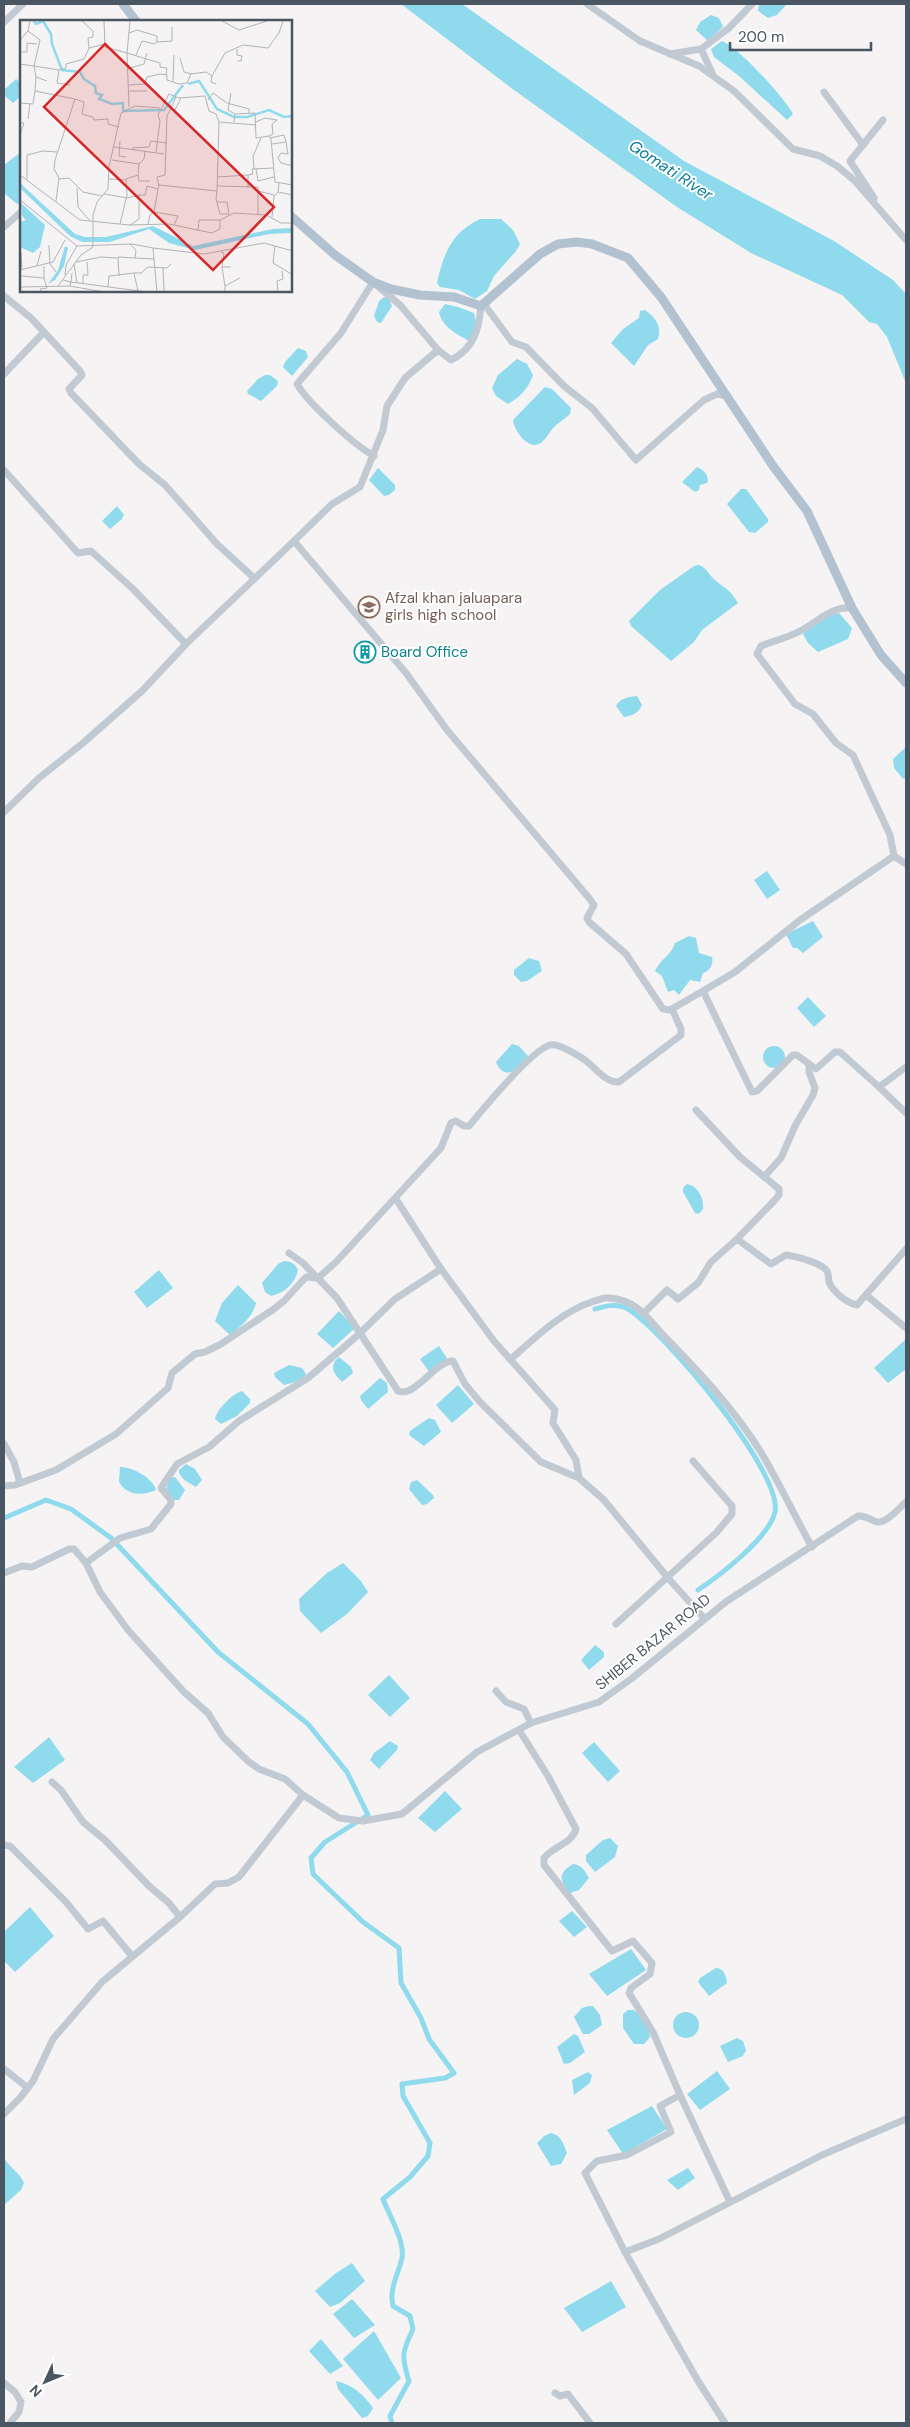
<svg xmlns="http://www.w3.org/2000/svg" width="910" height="2427" viewBox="0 0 910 2427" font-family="'DM Sans',sans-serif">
<rect width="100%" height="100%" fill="#f5f3f3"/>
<g fill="#90daee">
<polygon points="401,4 462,4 684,161 834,241 893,280 906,294 906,383 887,337 877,324 869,322 842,295 751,253 677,207 514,90"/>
<polygon points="759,4 787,4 777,15 768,18 758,11"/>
<polygon points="711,15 719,18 723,27 708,41 696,30 700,22"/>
<path d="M722 41C740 49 783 96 793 114L787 120 739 76 714 57 711 49Z"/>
<polygon points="16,79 21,83 21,96 13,103 5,96 4,90"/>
<polygon points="21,152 21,202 17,204 4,193 4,165"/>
<path d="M480 219H501L513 230 520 244 516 251 494 276 487 291 475 299 459 290 440 287 437 283C443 254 452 232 480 219Z"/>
<polygon points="384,297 389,299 392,306 381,323 377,322 374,316 379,301"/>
<path d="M445 304 458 307 474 313 477 326 469 341C457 334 442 327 439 312Z"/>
<path d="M645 310C656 318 662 326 658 339L648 345 634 366 611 343 623 329 639 318 640 311Z"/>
<polygon points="298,348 306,351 308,357 292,376 283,367 285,362"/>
<path d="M517 359 527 364 533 375C528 389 520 397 508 404L496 396 492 388 498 375Z"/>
<polygon points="265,375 270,375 278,381 277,386 261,401 248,394 247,391 258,379"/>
<path d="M545 387 552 389 571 408 570 414C565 419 559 422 554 427 550 431 547 438 542 442 530 453 514 431 513 420Z"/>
<path d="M697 467C704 470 710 476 707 483L700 485 699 490 695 492 682 482Z"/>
<polygon points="378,468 395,485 395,490 389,495 384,496 369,480"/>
<polygon points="741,489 746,489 768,519 768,522 755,533 749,532 727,504"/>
<polygon points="117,506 124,515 121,520 110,529 102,521"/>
<path d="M699 565C707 568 708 574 714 579 726 590 729 588 738 603L702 630 694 642 671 661 631 626 629 621 660 590 694 566Z"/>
<polygon points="839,613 852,628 848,639 818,652 808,643 803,634 823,618"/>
<path d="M637 696 642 705C639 713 632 716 624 717L616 706C620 698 628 697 637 696Z"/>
<polygon points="906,747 906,778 903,779 894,768 893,759"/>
<polygon points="767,871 780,890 767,899 754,880"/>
<polygon points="813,921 823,937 803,953 797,948 793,948 786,934"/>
<path d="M689 936 696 938 699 953 712 957C714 964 709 972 703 973L700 982 690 980 679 995 674 990 668 992 662 976 655 971C660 959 671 956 675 943Z"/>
<polygon points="529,958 539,961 542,971 527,981 521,982 514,975 514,970"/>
<polygon points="808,997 826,1016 814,1027 797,1008"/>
<path d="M512 1044 519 1046 529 1057C519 1068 505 1083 496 1062Z"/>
<circle cx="774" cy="1057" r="11"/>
<path d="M687 1184C698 1186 704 1198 703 1209L699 1214 695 1213 683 1192V1188Z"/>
<path d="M284 1261C291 1261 295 1264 298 1270 295 1284 284 1293 271 1296L265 1292 262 1283 278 1264Z"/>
<polygon points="159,1270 173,1288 147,1308 134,1292"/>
<path d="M238 1285 256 1303C252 1318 242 1325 230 1335L215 1321 222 1303Z"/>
<polygon points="339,1311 355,1328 333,1348 317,1334"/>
<polygon points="905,1340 906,1369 888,1383 874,1368"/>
<polygon points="439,1346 448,1360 430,1373 420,1359"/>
<path d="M339 1357 351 1367 353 1373 342 1382C334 1374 328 1366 339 1357Z"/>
<polygon points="289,1365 302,1368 306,1374 303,1380 284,1385 275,1377 274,1373"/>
<polygon points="380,1378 387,1383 388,1392 368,1409 361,1400 360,1396"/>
<polygon points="458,1385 474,1404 452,1423 436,1405"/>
<path d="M242 1391 250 1399V1403L237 1416 221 1424 215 1419C217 1409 232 1394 242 1391Z"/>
<polygon points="429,1418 435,1420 441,1432 424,1446 409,1435 410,1431"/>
<polygon points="186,1464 195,1469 202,1480 196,1487 184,1480 179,1473 179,1470"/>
<path d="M120 1467C132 1467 152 1477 156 1490 143 1496 127 1496 119 1482Z"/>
<polygon points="175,1477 185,1490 179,1500 174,1500 166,1489 170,1478"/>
<polygon points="417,1480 433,1495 434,1498 427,1504 422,1505 409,1489 411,1482"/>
<polygon points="343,1563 361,1581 368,1592 347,1614 321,1633 300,1611 299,1599 327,1573"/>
<polygon points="595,1645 604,1652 604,1657 589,1670 581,1660"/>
<polygon points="389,1675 410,1698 390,1717 368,1695"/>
<polygon points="49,1737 65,1760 33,1783 14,1767"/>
<polygon points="390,1741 398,1746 397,1750 379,1769 370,1760 374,1753"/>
<polygon points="594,1742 620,1771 608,1782 582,1753"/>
<polygon points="445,1791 462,1809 435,1832 418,1818"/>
<polygon points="610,1838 618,1846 615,1857 595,1872 586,1861 586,1855 603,1840"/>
<path d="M573 1864C582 1865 585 1871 589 1878L579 1890 570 1893C559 1880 558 1873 573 1864Z"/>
<polygon points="30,1907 54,1936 15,1972 4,1961 4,1932"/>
<polygon points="572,1911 587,1927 574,1937 559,1921"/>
<polygon points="631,1949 646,1970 607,1996 589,1974"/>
<path d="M716 1968C724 1969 726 1975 727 1983L709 1996 698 1982 700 1978Z"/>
<polygon points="589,2006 593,2006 600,2015 602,2025 589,2034 583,2034 574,2017 582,2008"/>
<path d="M628 2010H634C643 2017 649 2025 650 2037L644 2044H634L623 2028V2014Z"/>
<circle cx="686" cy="2025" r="13"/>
<polygon points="574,2034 578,2036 585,2052 570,2063 564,2064 557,2047"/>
<polygon points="737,2038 743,2041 746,2050 743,2056 728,2062 720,2046"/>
<polygon points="717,2071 730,2089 700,2110 687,2094"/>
<polygon points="588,2072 592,2075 590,2083 574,2095 572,2080"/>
<polygon points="652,2106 667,2129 623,2154 607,2130"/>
<path d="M551 2133C561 2135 564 2145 567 2153L561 2164 551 2166 537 2143 544 2136Z"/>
<path d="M4 2158C10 2168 20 2173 24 2183L21 2190 4 2205Z"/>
<polygon points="688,2168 695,2178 678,2190 667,2180"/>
<polygon points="352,2263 365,2281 340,2303 330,2307 315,2291 336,2273"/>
<polygon points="611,2281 626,2307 582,2332 564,2308"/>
<polygon points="352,2299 375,2325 354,2338 333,2314"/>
<polygon points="374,2331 401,2378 378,2400 343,2359"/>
<polygon points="321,2339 343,2366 330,2374 309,2351"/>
<path d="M336 2381C352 2384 364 2395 373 2408L368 2416 362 2418 338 2389Z"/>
</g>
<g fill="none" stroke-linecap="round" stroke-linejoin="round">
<g stroke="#90daee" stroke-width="5">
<path d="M595 1309C606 1306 617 1303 628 1309 663 1330 783 1472 775 1512 769 1538 719 1576 698 1590"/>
<path d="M4 1518 46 1500 71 1509 111 1538 218 1652 308 1724 347 1772 368 1815 325 1842 311 1858 313 1874 363 1922 399 1948 401 1983 421 2018 429 2039 454 2073 445 2078 402 2084 403 2096 430 2143 428 2156 410 2177 383 2199C389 2215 405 2241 402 2258 398 2275 389 2288 393 2306L410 2316 413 2329C402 2352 401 2356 409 2381L390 2416 392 2423"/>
</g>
<g stroke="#c1cad2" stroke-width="7">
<polyline points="587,4 640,41 699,66 734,91 793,149 820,156 837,166 854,180 906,240"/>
<polyline points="4,22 23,4"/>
<polyline points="670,54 701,49"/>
<polyline points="713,75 701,49 729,28 752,4"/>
<polyline points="824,92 863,145"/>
<polyline points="874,198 850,161 883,120"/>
<polyline points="4,227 21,212"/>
<polyline points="4,296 31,318 80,371 82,375 69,389 71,393 139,464 165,485 217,544 254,578"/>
<polyline points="484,304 512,342 526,347 564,386 592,408 636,460 704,400 717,394 728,396"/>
<path d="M438 350 451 360C474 349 479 329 481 306"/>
<polyline points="4,374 44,332"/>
<polyline points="4,470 78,553 91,551 133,589 186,644"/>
<path d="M294 541 332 504 360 487 383 430 387 406 405 378 438 350 400 305 373 282 341 333 297 384C308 403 354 445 374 456"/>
<path d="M852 608C830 606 816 624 798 632 787 638 773 641 761 646L757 654 795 704 813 714 836 743 853 755 890 835 894 856"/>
<polyline points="4,812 39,778 83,743 142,691 186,644 294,541 406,673 447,730 589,898 594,905 587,918 589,922 626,954 663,1009 670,1010 703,991 752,1092 757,1091 793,1055 797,1055 816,1069 835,1052 840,1052 879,1087 906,1067"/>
<polyline points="703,991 735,972 800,920 894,856 906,864"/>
<polyline points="879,1087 906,1113"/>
<polyline points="696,1110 740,1157 779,1189 779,1195 774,1201 737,1239"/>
<polyline points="764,1177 781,1158 795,1126 813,1095 815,1088 809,1072 809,1065"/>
<polyline points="396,1199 441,1269 494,1341 555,1410 553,1423 576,1460 579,1478 604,1500 668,1578 704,1618"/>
<path d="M289 1253 303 1263 337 1298 398 1391C415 1398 435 1361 453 1361L465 1384 480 1402 541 1462 579 1478"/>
<polyline points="866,1295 906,1328"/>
<path d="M645 1312 667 1290 678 1299 698 1283 711 1262 737 1239 771 1264 786 1255C795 1256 822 1263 827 1271 829 1274 828 1278 829 1282 833 1292 847 1303 857 1305L906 1249"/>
<path d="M511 1359C537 1336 561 1312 594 1301 599 1300 604 1297 609 1298 638 1300 648 1319 665 1337 700 1373 736 1411 762 1454 780 1484 795 1517 812 1547"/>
<polyline points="4,1444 14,1462 20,1483"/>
<path d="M4 1486 15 1485 56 1470 116 1434 168 1388 172 1373 195 1354 205 1352 221 1344 274 1309 284 1301 306 1277 318 1278 336 1262 441 1148 451 1123 456 1121 464 1126H469C483 1109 532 1050 550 1045 559 1043 577 1055 585 1060 595 1067 605 1083 619 1082L681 1035V1029L672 1009"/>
<path d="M86 1563 100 1592 128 1630 184 1692 208 1713 223 1737 248 1761 259 1769 285 1779 303 1795 339 1818 363 1821 402 1814 477 1752 531 1723 599 1702 631 1679 727 1601 858 1516C866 1515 870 1520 877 1522 887 1523 899 1508 906 1502"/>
<polyline points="4,1573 22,1566 32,1567 69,1549 74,1549 86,1563 120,1538 151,1529 171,1504 171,1500 161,1488 177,1464 209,1447 239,1421 308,1378 357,1336 395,1299 441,1269"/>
<polyline points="616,1624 716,1533 732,1514 732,1506 693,1461"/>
<polyline points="496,1691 506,1702 524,1709 531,1723"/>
<path d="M519 1730 548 1776 576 1829C573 1843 552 1847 544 1858V1865L612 1951 633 1941 652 1963 650 1974 631 1988 629 1993 653 2032 680 2095 660 2106 671 2132 627 2155 597 2161 585 2173 625 2252"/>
<polyline points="52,1782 61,1790 83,1822 105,1840 149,1886 169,1903 180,1917"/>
<polyline points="4,1845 10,1846 66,1902 88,1929 103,1921 132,1956"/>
<polyline points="4,2069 28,2088"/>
<polyline points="680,2095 730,2202"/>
<polyline points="4,2114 20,2098 33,2081 53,2039 102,1982 180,1917 215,1884 228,1883 239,1877 303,1795"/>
<polyline points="4,2383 15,2392 21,2402 19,2412 10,2423"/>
<polyline points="555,2393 560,2396 568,2394 590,2423"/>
<polyline points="725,2423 698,2381 625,2252 659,2239 822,2155 906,2119"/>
</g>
<g stroke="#b3c2d1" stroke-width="9">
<polyline points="123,4 136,21"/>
<polyline points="291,216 335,255 373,282 391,289 420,295 454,297 481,306 540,254 558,244 577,242 592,244 628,258 661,297 773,466 807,511 852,608 881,655 906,683"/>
</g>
</g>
<defs>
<g id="school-ring" transform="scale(1.125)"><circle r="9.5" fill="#fff" stroke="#8d6e63" stroke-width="1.5"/><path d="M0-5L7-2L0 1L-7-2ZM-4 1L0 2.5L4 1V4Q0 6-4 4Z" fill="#8d6e63"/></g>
<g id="building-ring" transform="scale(1.125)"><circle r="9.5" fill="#fff" stroke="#0f9aa8" stroke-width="1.5"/><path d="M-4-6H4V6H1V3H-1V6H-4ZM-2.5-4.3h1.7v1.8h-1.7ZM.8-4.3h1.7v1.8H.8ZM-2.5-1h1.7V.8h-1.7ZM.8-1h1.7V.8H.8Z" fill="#0f9aa8"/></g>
</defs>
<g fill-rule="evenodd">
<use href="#school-ring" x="369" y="607"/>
<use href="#building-ring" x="365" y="652"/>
</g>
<g text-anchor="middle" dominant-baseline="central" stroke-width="4" stroke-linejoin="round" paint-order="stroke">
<g font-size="15" fill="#785e54" stroke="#fff" text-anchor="start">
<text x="385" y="598">Afzal khan jaluapara<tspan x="385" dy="17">girls high school</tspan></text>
</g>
<g font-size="15" fill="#0d838f" stroke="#fff" text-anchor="start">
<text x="381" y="652">Board Office</text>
</g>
<g font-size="15" fill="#4a5661" stroke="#fff">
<text transform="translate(653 1642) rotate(-39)">SHIBER BAZAR ROAD</text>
</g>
<g font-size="16" font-style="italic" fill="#0c7c9b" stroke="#fff">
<text transform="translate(671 170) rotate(33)">Gomati River</text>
</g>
</g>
<g transform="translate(20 20)">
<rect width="272" height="272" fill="#f5f3f3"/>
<path d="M0 163 55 214 65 217H86L133 206 173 226 253 209 272 208V213L249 214 175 230 149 223 129 209 90 222H62L50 216 0 168ZM1 183 25 205 20 227 13 233 0 227V202L6 200 2 196ZM45 226 48 228 44 246 35 260 28 264 38 250Z" fill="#90daee"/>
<path fill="none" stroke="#90daee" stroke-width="2.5" d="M14 1 16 4 23 1 31 14 32 24 42 50 60 52 64 59 75 66 76 73 82 75 79 79 92 84 103 83V91L144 90 163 65M168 64 179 61 197 89 214 97H227L249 90 264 97 273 96"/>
<path fill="none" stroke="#b1b4b9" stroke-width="1" d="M62 1 73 11V17L68 18 69 28 85 24M84 1 85 27 107 33M202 1 219 10 247 1M8 11 20 20 14 46 39 50 37 63 50 65M109 13 117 10 137 16V22L152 21V7M0 20 8 11 10 1M0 32H7V23L17 24M107 33 140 43V47L147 48 146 55M116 35 122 21 135 24 137 21M160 38 164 52 171 54M217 41H221L222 36 217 35V29M0 44 14 46 16 57 27 61M107 49 124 44 127 33M39 50 46 48V44L64 39 69 28M16 57 15 71 55 79 35 140 34 149 39 158 36 181M153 61 154 35M196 64 191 62 192 56 205 33 223 25 248 28 259 13 263 1M109 65 125 64 127 57 140 54 147 55V60L159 64 167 63 171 54 186 52 192 56M109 71H127M211 73 208 90 215 94 214 102M55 79 64 82 62 94 73 97 74 100 88 99V104L99 107M188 80 193 73 207 83 229 89V93M0 83 13 84 15 71M109 87 107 33 110 1M150 89 155 90 161 78M215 94 235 93 236 118 249 116 251 119 255 162 273 165M8 99 10 83M236 102 245 98 257 100 252 104 253 114 249 116M0 103H4L0 115M250 118 264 115 266 122 252 124M100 121 99 136 106 137M94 127 144 134M112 128 129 127 131 121 147 123M136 132 140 101 138 95 149 74 159 78 185 76 189 91 196 94 199 102 236 105M258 138 261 133 268 134 266 122M258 138 261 143 273 146M92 140 119 144 124 139 125 131M234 149 233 136 241 118M236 149 238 161 254 157M0 155 60 200 109 205 149 204 192 213 200 209V200L214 193 246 195 261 203H273M118 155 119 161H130M228 155 233 154 232 149 253 148M197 157 228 155V168M7 159V135L23 131 37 132M39 159 49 158 63 172 82 176M88 159 106 160M259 163 258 172 273 175M139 166 137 157 145 155 147 96 156 77M197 166 238 167V195M57 168 58 187 70 201M197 171 196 179 200 194H209L207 182H197M238 171 254 175M84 174 108 178 119 175M0 180 57 226 112 224 133 228 137 272M134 192 158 196 154 205M252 197 254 176 258 172M100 204 107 175 106 159 118 155 119 144M128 204 130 195 134 192 138 169M110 205 119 199V175H125L127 166 138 169 139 165 197 171 199 102M178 211 179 200H200M29 225 30 244 36 252M255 226 253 243 273 255M133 228 184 234 244 223 273 231M201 232 204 233 202 247H211M1 233 2 249M115 238 134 239M56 242 81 237 98 238M54 244 57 263M17 246 21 231M143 247 144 272M202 247 205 266M0 250 33 242 45 220M114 253H121L128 247 147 248 151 244M45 255 46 245 57 226M1 256 24 258V246M99 256 98 237 115 238 116 230 110 224M43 260 51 262 52 253M63 263V255H68L67 242M38 266 61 235 73 227V195L77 182 88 169 89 147 101 93 115 86 140 88M50 266 84 272M0 267 50 266 51 262 127 272M88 267 89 256 114 253 118 271M21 272 20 269 27 268 24 258M205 272V266L220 258M258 272 257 261 263 259 262 251"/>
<path fill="#d62828" fill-opacity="0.15" stroke="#d62828" stroke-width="2.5" d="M85 24 254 187 193 250 24 87Z"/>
<rect width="272" height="272" fill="none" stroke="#4a5661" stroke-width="2.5"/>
</g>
<rect width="910" height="2427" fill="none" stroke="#4a5661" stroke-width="10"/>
<g transform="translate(45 2382) rotate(226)" stroke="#ffffff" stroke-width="4" paint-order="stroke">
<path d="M0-4L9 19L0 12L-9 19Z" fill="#4a5661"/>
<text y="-8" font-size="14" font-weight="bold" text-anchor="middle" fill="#4a5661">N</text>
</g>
<path d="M730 42v8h141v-8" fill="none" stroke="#4a5661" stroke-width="2.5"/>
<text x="738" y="42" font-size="15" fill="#4a5661" stroke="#ffffff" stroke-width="4" paint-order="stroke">200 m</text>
</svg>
